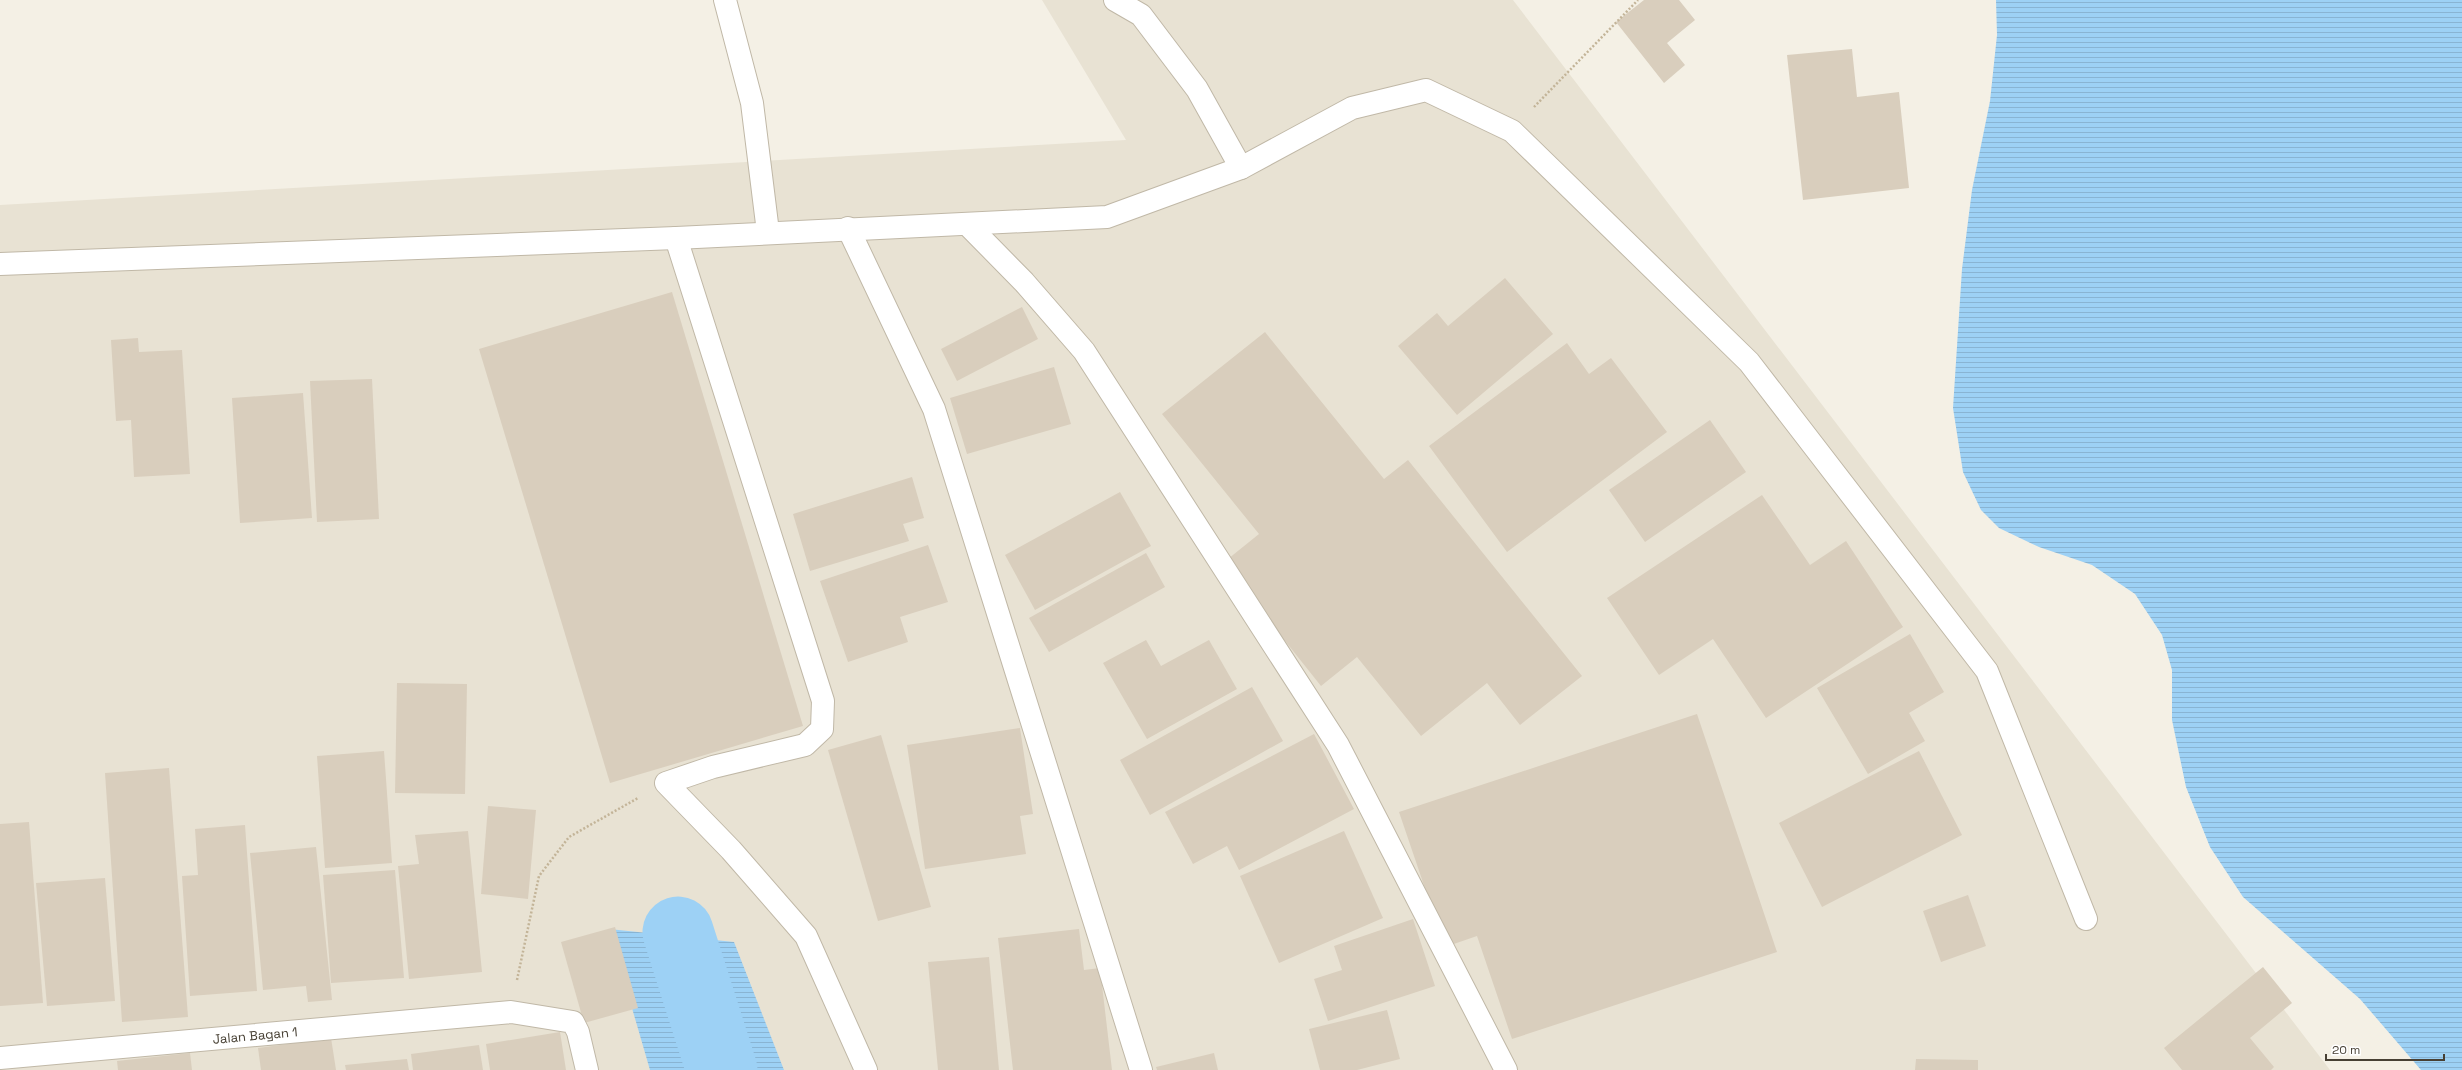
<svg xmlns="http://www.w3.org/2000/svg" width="2462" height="1070" viewBox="0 0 2462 1070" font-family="'Space Grotesk',sans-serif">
<defs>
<pattern id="water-rules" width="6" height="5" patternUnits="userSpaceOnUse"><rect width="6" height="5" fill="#9dd1f5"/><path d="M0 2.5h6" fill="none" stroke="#89b4d3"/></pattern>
</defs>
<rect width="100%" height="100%" fill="#f4f0e5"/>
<polygon fill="#e8e2d3" points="1042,0 1513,0 2330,1070 0,1070 0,205 1126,140"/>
<g fill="url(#water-rules)">
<polygon points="1996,0 2462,0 2462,1070 2421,1070 2360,999 2243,897 2210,847 2186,787 2172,720 2172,670 2162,635 2135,594 2092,565 2039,547 1999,528 1981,510 1963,472 1953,408 1962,269 1972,190 1990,101 1997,35"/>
<polygon points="609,929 734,942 784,1070 650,1070"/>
</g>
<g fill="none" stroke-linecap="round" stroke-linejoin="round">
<polyline stroke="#9dd1f5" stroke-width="71" points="678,932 722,1070"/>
</g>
<g fill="#d9cebd">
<polygon points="1644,0 1679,0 1695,20 1667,43 1685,65 1664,83 1616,22"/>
<polygon points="1852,49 1857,97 1899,92 1909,188 1803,200 1787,55"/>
<polygon points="1505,278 1553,334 1457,415 1398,346 1437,313 1448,326"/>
<polygon points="672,292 803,726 610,783 479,349"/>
<polygon points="1022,307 1038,339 957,381 941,349"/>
<polygon points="1265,332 1384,479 1408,460 1582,676 1520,725 1487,683 1421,736 1357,657 1321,686 1223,563 1259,534 1162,414"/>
<polygon points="138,338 139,352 182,350 190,474 134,477 131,420 116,421 111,340"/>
<polygon points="1567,343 1589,374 1611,358 1667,432 1507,552 1429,446"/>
<polygon points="1054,367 1071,424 967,454 950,398"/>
<polygon points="372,379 379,519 317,522 310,381"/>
<polygon points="303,393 312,518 240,523 232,398"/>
<polygon points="1710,420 1746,472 1645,542 1609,490"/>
<polygon points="912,477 924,518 903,524 909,541 810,571 793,514"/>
<polygon points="1120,492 1151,546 1035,610 1005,555"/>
<polygon points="1762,495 1810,565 1846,541 1903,627 1766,718 1713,639 1659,675 1607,598"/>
<polygon points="928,545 948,602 900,617 908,642 848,662 820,581"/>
<polygon points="1146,553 1165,587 1049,652 1029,618"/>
<polygon points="1910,634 1944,692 1909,713 1925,741 1868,774 1817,688"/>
<polygon points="1146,640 1161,666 1209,640 1237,689 1147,739 1103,663"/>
<polygon points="397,683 467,684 465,794 395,793"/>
<polygon points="1252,687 1283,741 1150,815 1120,760"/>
<polygon points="1697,714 1777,952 1512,1039 1477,936 1445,947 1399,812"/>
<polygon points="1020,728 1033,814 1020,816 1026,854 925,869 907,745"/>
<polygon points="1314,734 1354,809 1239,870 1227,846 1193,864 1165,812"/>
<polygon points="881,735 931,907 878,921 828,750"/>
<polygon points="384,751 392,863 325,868 317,756"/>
<polygon points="1919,751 1962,835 1822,907 1779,823"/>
<polygon points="169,768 188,1017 122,1022 105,773"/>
<polygon points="488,806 536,810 528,899 481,894"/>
<polygon points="29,822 43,1003 0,1006 0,824"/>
<polygon points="245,825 257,991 190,996 182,876 198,875 195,829"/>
<polygon points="468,831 482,972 409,979 398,866 419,864 415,835"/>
<polygon points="1344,831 1383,918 1279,963 1240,876"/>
<polygon points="316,847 332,1000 308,1002 306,986 263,990 250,853"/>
<polygon points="395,870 404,978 331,983 323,875"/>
<polygon points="105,878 115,1001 47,1006 36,883"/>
<polygon points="1968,895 1986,946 1941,962 1923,911"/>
<polygon points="1413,919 1435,986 1328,1021 1314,979 1342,970 1334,946"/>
<polygon points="615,927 638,1008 584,1023 561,942"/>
<polygon points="1079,929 1084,970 1100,968 1112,1070 1013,1070 998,938"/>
<polygon points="989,957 999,1070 938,1070 928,962"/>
<polygon points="2263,967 2292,1003 2250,1038 2274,1067 2271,1070 2182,1070 2164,1048"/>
<polygon points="1387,1010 1400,1059 1357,1070 1320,1070 1309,1029"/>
<polygon points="560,1032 566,1070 490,1070 486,1044"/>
<polygon points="331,1038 336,1070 261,1070 258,1048"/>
<polygon points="479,1045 483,1070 413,1070 411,1054"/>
<polygon points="190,1053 192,1070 118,1070 117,1061"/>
<polygon points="1214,1053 1218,1070 1157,1070 1156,1067"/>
<polygon points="407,1059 409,1070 346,1070 345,1065"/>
<polygon points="1916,1059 1978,1060 1978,1070 1915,1070"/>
</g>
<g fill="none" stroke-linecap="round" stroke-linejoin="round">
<g stroke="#c0b8a7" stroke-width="24">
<g id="minor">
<polyline points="725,0 752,103 768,232"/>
<polyline points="1115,0 1141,15 1197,89 1241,168"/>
<polyline points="967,224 1024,282 1084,351 1338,745 1506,1070"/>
<polyline points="848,228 934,409 1141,1070"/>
<polyline points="676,238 823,701 822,729 805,745 713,767 666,783 731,850 806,936 866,1070"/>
<polyline points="0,264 676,238 1107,217 1241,168 1352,108 1426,90 1512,131 1749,362 1987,671 2086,919"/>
<path id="s1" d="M0 1058 511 1012 573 1022 578 1032 587 1070"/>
</g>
</g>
<g stroke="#c3b498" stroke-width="2.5" stroke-dasharray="2 2" stroke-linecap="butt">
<polyline points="1534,107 1638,0"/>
<polyline points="517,980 539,876 569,837 638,798"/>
</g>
<use href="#minor" stroke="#fff" stroke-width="22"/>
</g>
<g text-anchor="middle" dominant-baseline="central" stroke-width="3.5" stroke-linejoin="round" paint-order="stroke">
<g font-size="13" fill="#474034" stroke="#fff">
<text stroke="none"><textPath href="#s1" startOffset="256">Jalan Bagan 1</textPath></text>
</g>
</g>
<path d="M2326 1054v6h118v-6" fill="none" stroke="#474034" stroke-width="2"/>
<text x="2332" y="1054" font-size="12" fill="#474034" stroke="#ffffff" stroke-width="3" paint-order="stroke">20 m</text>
</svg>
